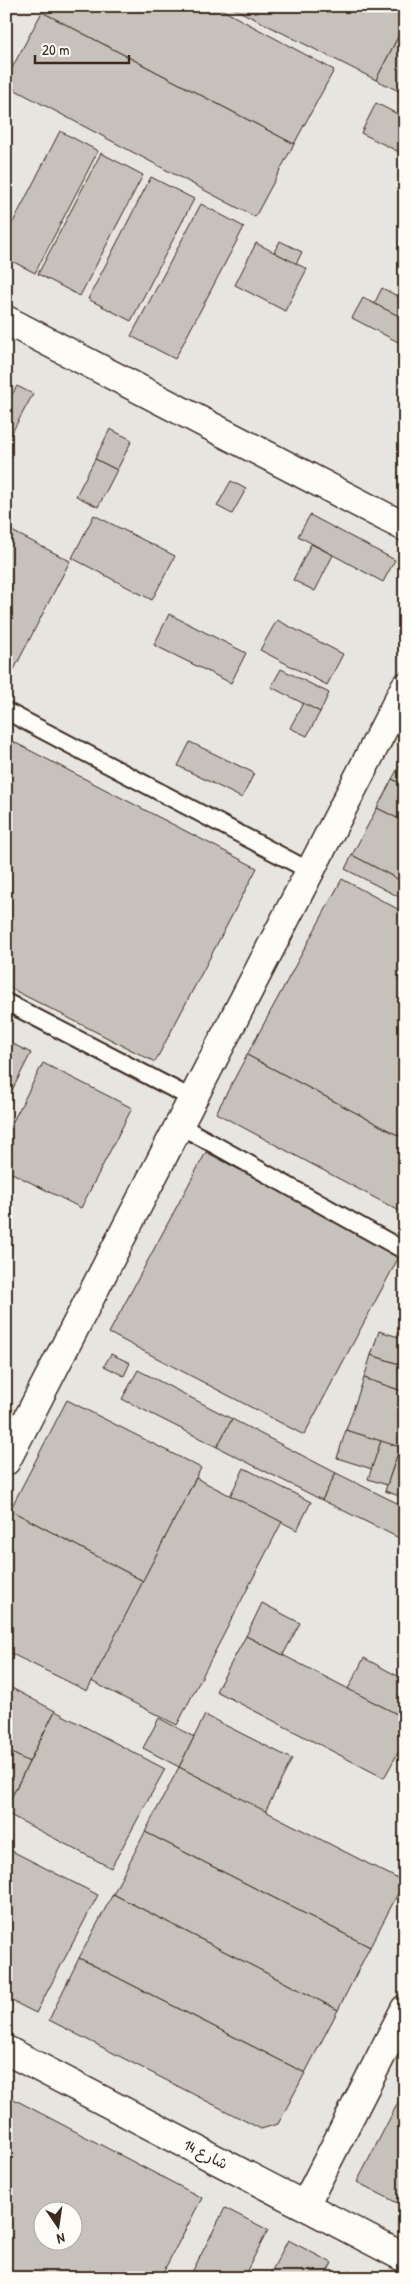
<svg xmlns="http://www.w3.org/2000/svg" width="411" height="2284" viewBox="0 0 411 2284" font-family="'Patrick Hand','Playpen Sans Arabic',sans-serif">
<rect width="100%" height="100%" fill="#f5f4ee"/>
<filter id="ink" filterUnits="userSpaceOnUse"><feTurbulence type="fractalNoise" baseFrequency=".02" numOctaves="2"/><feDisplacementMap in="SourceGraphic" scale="10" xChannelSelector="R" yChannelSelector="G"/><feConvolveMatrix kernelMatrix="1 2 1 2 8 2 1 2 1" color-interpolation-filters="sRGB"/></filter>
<g filter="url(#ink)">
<path fill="#e7e5df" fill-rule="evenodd" d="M6 6H405V2278H6ZM42 2212H72V2242H42Z"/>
<g fill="#c7c1bb" stroke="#3b2a1e" fill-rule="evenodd">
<polygon points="45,6 215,6 334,70 294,144 42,12"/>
<polygon points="229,6 405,6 405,23 376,80"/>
<polygon points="42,12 294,144 255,217 6,85 6,79"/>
<polygon points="405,23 405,94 376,80"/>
<polygon points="376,103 405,118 405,155 361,133"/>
<polygon points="60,131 98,151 35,273 6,258 6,236"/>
<polygon points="101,153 143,175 80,296 38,274"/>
<polygon points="151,177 194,199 131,321 88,299"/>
<polygon points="201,204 244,227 175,359 131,336"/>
<polygon points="280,241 302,252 296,264 274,252"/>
<polygon points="256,243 307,269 285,311 235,285"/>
<polygon points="382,288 405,300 405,319 374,304"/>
<polygon points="363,298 405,319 405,339 402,344 352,318"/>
<polygon points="17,386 33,394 10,436 6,434 6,405"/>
<polygon points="110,429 132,440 117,470 95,459"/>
<polygon points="95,459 117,470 98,507 76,496"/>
<polygon points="231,481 246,489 232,514 217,506"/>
<polygon points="94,515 175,556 152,600 72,558"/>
<polygon points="310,515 395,560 383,582 298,536"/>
<polygon points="6,528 70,561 6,685"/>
<polygon points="311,544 333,555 315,591 293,580"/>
<polygon points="169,614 246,653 231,683 154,645"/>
<polygon points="277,620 343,654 327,685 260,650"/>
<polygon points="281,669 329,693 320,712 271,687"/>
<polygon points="303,703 320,712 307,736 290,728"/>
<polygon points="6,738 257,868 155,1062 6,986"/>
<polygon points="190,742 254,773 242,798 178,766"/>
<polygon points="405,756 405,786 392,779"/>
<polygon points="392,779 405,786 405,822 377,808"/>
<polygon points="377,808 405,822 405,883 352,855"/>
<polygon points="352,855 405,883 405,900 345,869"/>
<polygon points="342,879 405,913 405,1139 247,1055"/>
<polygon points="13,1044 31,1053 6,1102 6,1057"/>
<polygon points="247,1055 405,1139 405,1214 216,1113"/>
<polygon points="43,1063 132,1108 81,1208 6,1170 6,1135"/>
<polygon points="206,1152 400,1255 304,1435 109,1333"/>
<polygon points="379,1331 405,1339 405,1366 371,1355"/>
<polygon points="111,1354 130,1363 124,1376 104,1366"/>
<polygon points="371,1355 405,1366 405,1392 364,1378"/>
<polygon points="138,1370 232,1419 217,1447 122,1399"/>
<polygon points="364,1378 405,1392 405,1449 346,1430"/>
<polygon points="67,1400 201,1468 143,1581 10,1510"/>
<polygon points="232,1419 336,1473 322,1500 217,1447"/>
<polygon points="346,1430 381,1441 372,1469 337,1458"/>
<polygon points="381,1441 400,1447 387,1485 368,1479"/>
<polygon points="400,1447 405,1449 405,1498 385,1491"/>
<polygon points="244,1468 311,1502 297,1530 230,1496"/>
<polygon points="336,1473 405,1507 405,1541 322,1500"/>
<polygon points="196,1478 282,1522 177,1725 91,1681"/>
<polygon points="10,1510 143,1581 87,1691 6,1651 6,1517"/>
<polygon points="262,1603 300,1623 283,1655 246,1636"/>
<polygon points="246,1636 405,1718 405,1740 384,1778 216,1691"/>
<polygon points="364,1658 405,1680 405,1718 348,1689"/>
<polygon points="6,1685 55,1711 29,1762 6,1750"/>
<polygon points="55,1711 165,1769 111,1868 6,1813 6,1808"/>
<polygon points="205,1715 292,1759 265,1812 179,1767"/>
<polygon points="159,1718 194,1737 179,1767 143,1748"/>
<polygon points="6,1750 29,1762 6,1808"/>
<polygon points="179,1767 404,1882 370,1947 145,1832"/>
<polygon points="145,1832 370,1947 338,2010 113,1894"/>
<polygon points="6,1848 98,1895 36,2013 6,1998"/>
<polygon points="113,1894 338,2010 305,2073 79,1958"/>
<polygon points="79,1958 305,2073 278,2124 261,2129 49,2020"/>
<polygon points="405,2089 405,2207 357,2182"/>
<path d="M6 2095 202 2198 160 2278H6ZM42 2212H72V2242H42Z"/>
<polygon points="225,2208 268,2230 243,2278 189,2278"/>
<polygon points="288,2240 332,2263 324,2278 268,2278"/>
<polygon points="349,2270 364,2278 344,2278"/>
</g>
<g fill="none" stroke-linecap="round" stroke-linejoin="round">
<g stroke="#3b2a1e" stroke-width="20">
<g id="service">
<polyline points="6,711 310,871"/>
<polyline points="6,1002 193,1099"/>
<polyline points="179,1125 405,1251"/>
</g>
</g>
<g stroke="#3b2a1e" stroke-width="31">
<g id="minor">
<polyline points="6,320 405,527"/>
<polyline points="6,1461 405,687"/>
<polyline points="6,2050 405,2258"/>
<polyline points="305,2205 405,2009"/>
</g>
</g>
<use href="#service" stroke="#fdfcf7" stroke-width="16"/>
<use href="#minor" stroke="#fdfcf7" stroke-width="28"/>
</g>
</g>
<g text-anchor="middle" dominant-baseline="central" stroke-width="4" stroke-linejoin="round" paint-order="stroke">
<g font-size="15" fill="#3b2a1e" stroke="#fdfcf7">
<text transform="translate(206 2154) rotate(27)">شارع 14</text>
</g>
</g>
<rect width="411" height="2284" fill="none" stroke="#fdfcf7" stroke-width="25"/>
<rect x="12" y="12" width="386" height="2259" fill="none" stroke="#3b2a1e" stroke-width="2" filter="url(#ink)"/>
<g transform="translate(58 2226) rotate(167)"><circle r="24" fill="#fdfcf7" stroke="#afa8a0"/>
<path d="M0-4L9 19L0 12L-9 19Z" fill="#3b2a1e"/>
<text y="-8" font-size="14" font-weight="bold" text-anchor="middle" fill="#3b2a1e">N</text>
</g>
<path d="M35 55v8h94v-8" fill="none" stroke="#3b2a1e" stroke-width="2.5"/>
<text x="42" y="55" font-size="15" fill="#3b2a1e" stroke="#fdfcf7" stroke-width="4" paint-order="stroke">20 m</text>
</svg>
